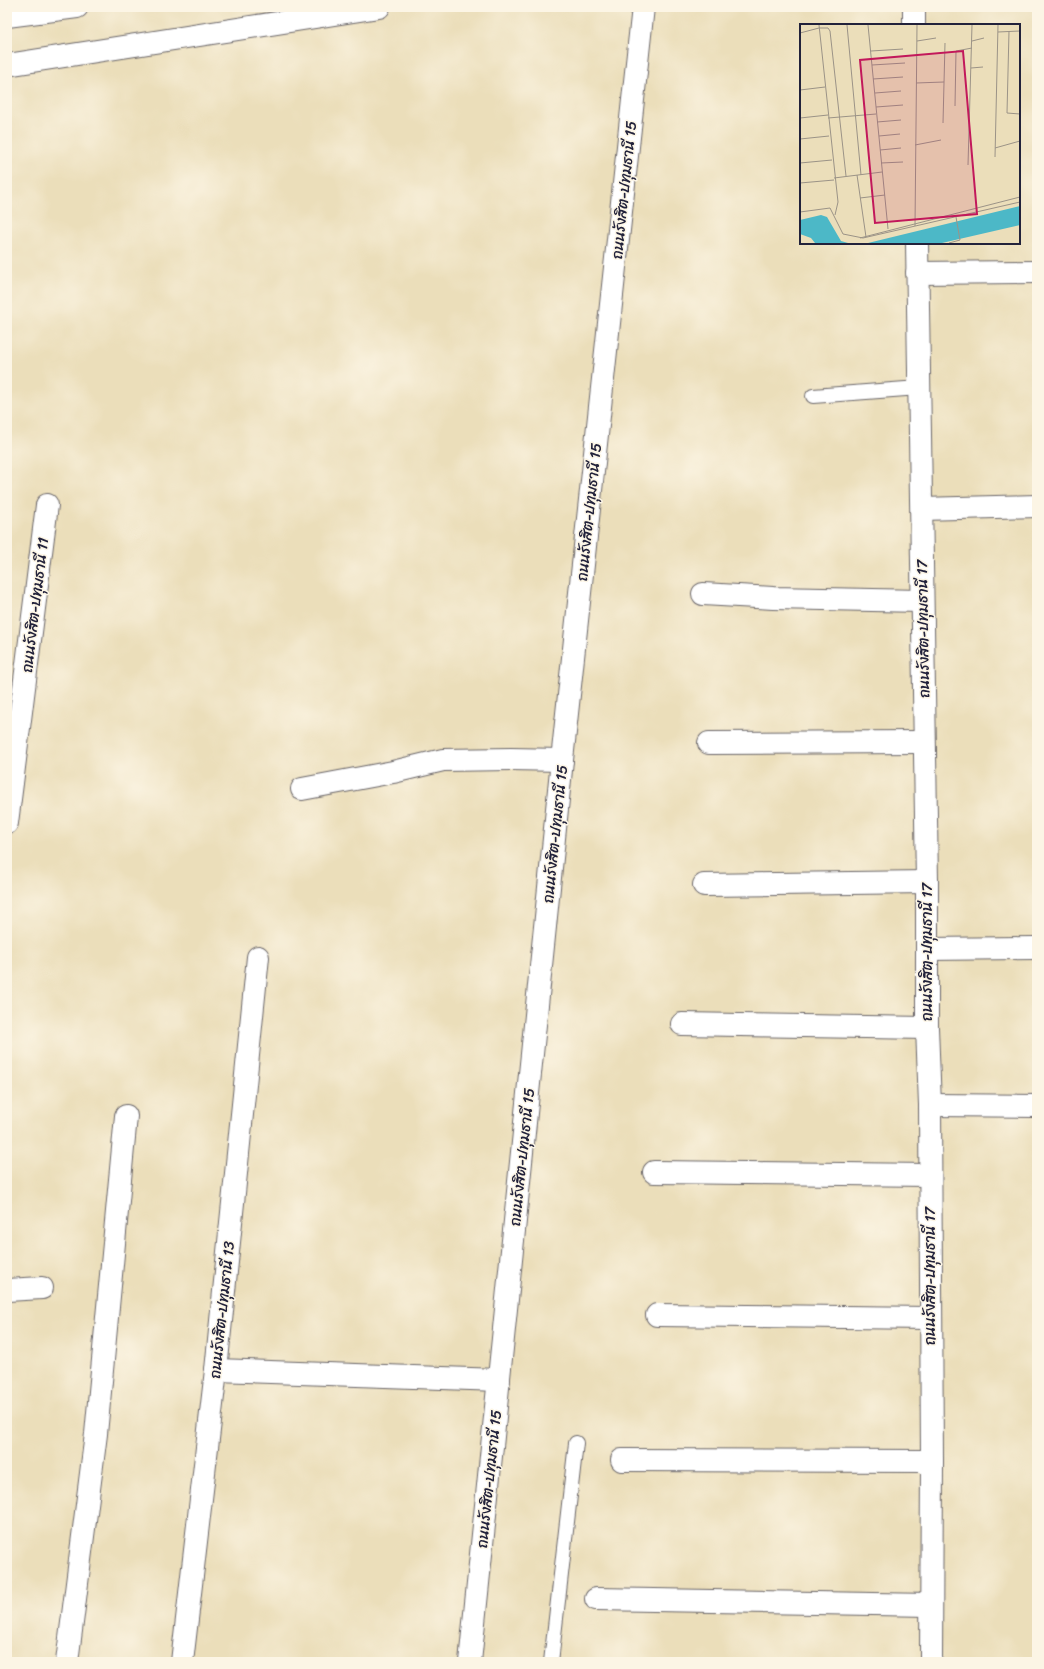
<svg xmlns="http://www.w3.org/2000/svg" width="1044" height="1669" viewBox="0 0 1044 1669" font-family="Sriracha,'Playpen Sans Thai',sans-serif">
<rect width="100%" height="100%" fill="#fcf5e5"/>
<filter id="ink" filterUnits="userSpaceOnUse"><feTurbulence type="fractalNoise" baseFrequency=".025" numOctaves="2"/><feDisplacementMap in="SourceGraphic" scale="8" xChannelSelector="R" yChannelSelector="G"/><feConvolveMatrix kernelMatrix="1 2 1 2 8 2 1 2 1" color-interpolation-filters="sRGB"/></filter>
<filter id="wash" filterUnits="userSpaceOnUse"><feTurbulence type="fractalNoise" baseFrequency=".012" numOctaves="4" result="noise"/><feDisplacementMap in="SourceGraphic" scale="16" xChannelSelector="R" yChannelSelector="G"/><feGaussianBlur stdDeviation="0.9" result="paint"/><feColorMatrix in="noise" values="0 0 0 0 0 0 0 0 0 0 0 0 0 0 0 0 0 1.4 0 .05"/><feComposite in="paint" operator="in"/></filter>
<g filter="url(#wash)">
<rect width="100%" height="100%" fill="#ebdeba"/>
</g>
<g filter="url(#ink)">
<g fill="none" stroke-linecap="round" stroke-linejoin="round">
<g stroke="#686467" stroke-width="16">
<g id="service">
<polyline points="813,396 919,388"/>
<polyline points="551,1662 576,1443"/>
</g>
</g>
<g stroke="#686467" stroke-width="24">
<g id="minor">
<polyline points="914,7 914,25"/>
<polyline points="7,16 77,7"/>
<polyline points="7,65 379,7"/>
<polyline points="917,243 927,882 927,1028 930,1105 932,1461 931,1662"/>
<polyline points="917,273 1037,272"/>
<polyline points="922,509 1037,506"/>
<polyline points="703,594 773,598 922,601"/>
<polyline points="709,743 924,742"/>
<polyline points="302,789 393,772 443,760 511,759 562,760"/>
<polyline points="7,823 47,505"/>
<polyline points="704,885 927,882"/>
<polyline points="927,949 1036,948"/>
<polyline points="682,1024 927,1028"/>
<polyline points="930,1105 1037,1106"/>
<polyline points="654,1172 929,1175"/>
<polyline points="7,1290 42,1288"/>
<polyline points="657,1315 930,1318"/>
<polyline points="216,1370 499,1380"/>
<polyline points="622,1460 932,1461"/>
<polyline points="596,1599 931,1605"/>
<polyline points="67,1662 96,1434 126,1116"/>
<polyline points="182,1662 216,1370 258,957"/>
<polyline points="470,1662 562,760 643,7"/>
</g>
</g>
<use href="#service" stroke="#fff" stroke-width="14"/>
<use href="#minor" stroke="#fff" stroke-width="22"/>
</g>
</g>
<g text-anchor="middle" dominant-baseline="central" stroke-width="3" stroke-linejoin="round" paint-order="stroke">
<g font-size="15" fill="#22223b" stroke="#fcf5e5">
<text transform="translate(624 190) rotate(-84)">ถนนรังสิต-ปทุมธานี 15</text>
<text transform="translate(589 512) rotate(-84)">ถนนรังสิต-ปทุมธานี 15</text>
<text transform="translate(35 605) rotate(-83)">ถนนรังสิต-ปทุมธานี 11</text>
<text transform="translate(923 629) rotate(-91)">ถนนรังสิต-ปทุมธานี 17</text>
<text transform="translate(555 834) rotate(-84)">ถนนรังสิต-ปทุมธานี 15</text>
<text transform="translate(927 952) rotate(-90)">ถนนรังสิต-ปทุมธานี 17</text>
<text transform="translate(522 1157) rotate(-84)">ถนนรังสิต-ปทุมธานี 15</text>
<text transform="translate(930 1276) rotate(-90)">ถนนรังสิต-ปทุมธานี 17</text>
<text transform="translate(222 1310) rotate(-84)">ถนนรังสิต-ปทุมธานี 13</text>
<text transform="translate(489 1479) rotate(-84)">ถนนรังสิต-ปทุมธานี 15</text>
</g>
</g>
<g transform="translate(800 24)">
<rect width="220" height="220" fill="#ebdeba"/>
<path d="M220 182V201L142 219H68ZM21 191 27 193 41 217 48 219H15L11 214 0 210V196Z" fill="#4cb8c7"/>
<path fill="none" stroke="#9b9387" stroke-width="1" d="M19 1 38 178 35 191M47 1 61 151M68 1 88 205M209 7 207 89 220 90M198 8 220 7M0 9 19 4H28L30 7 46 152M117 17 136 14M172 17 184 14M71 27 103 25M72 41 105 39M171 44 183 43M73 55 103 53M116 59 144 58M0 66 25 63M75 69 101 67M155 82 156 27 172 24M76 83 103 81M0 94 28 91M28 94 76 90M77 98 101 96M143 99 145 19M79 112 100 110M0 115 29 112M115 121 141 116M195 124 220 117M80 126 101 124M195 133 198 1M0 139 32 136M81 139 103 138M168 141 172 1M57 151 66 213M34 154 82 148M0 159 34 156M60 174 85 171M0 188 30 184 43 210 63 214 220 178M115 202 117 1M60 214 220 173M149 219 160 216 156 193"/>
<path fill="#c2185b" fill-opacity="0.15" stroke="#c2185b" stroke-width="2" d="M163 27 177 190 75 199 60 36Z"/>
<rect width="220" height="220" fill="none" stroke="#22223b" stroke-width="2"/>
</g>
<rect width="1044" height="1669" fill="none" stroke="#fcf5e5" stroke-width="24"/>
</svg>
